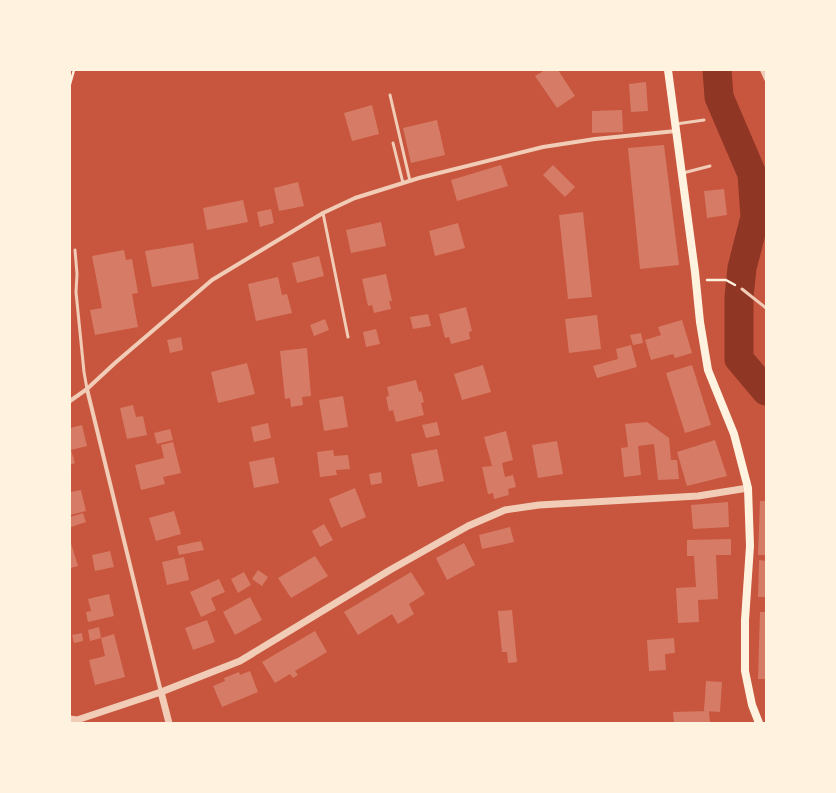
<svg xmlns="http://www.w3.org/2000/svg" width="836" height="793" viewBox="0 0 836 793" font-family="Lato,sans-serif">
<rect width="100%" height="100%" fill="#c8553d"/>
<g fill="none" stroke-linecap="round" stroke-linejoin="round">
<polyline stroke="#8f3625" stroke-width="29" points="717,70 719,97 752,174 755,217 742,268 739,297 739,359 766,391"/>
</g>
<g fill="#d67c66">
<polygon points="545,70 558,70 575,96 557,108 535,76"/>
<polygon points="646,82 648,111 631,112 629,84"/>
<polygon points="372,105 379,134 352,141 344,113"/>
<polygon points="622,110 623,132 592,133 592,111"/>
<polygon points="437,120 445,155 411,163 403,128"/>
<polygon points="664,145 679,265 640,269 628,148"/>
<polygon points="501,165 508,186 457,201 451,180"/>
<polygon points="553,165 575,187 565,197 543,175"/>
<polygon points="298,182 304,206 279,211 274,188"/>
<polygon points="724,189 727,215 707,218 704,191"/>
<polygon points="243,200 248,222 207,230 203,208"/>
<polygon points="271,209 274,223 260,227 257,212"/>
<polygon points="583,212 592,297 568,299 559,215"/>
<polygon points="381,222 386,246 351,253 346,230"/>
<polygon points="458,223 465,248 435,256 429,231"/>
<polygon points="193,243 199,279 152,287 145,251"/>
<polygon points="124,250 126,260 132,259 138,293 132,294 138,327 95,335 90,310 102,308 92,256"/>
<polygon points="319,256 324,276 297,283 292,263"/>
<polygon points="386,274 392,301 389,301 391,309 374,313 372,305 368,306 362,279"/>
<polygon points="278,277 282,295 287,294 292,313 256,321 248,284"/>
<polygon points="466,307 472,331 469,332 470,339 451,344 449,337 445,338 439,314"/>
<polygon points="428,314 431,326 413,329 410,317"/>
<polygon points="597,315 601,349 569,353 565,319"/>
<polygon points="325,319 329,330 314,336 310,325"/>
<polygon points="682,320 692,353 675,358 673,354 651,360 645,340 661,335 658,327"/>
<polygon points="376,329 380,344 366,347 363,332"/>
<polygon points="641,333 643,343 633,345 630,335"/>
<polygon points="181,337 183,350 170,353 167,340"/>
<polygon points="631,345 637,367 597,378 593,366 618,359 616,349"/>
<polygon points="307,348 311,396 302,397 303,405 291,407 290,398 285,399 280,351"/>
<polygon points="247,363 255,394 218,403 211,372"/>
<polygon points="483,365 491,392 462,400 454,374"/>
<polygon points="692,365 711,425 685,433 666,373"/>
<polygon points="416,380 419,392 421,391 424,402 421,403 424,415 396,422 393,410 389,411 386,397 389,396 387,387"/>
<polygon points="343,396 348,427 324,431 319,400"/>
<polygon points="133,405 136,417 143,416 147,435 127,439 120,408"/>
<polygon points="437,422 440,435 426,438 422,425"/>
<polygon points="647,422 669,438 671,460 677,460 679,479 658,480 654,444 638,446 641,475 624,477 621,448 628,447 625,424"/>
<polygon points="268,423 271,438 254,442 251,427"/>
<polygon points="82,425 87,446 71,450 75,463 70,465 70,428"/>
<polygon points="170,429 173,440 157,444 154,433"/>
<polygon points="506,431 513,460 502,463 505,477 513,475 516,487 508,489 509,495 494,499 493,493 488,494 482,467 492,466 484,437"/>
<polygon points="715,440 727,476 687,486 677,452"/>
<polygon points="557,441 563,474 538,478 532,445"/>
<polygon points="173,442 181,473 163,477 165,484 141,490 135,465 164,458 161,445"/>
<polygon points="437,449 444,481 418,487 411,454"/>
<polygon points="333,450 334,456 348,455 350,469 336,470 337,475 320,477 317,452"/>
<polygon points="274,457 279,483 254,488 249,462"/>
<polygon points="381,472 382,483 371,485 369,474"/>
<polygon points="355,488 366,517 341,528 329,499"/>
<polygon points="81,490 86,511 70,515 70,492"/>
<polygon points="760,501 766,501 766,555 758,555"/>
<polygon points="728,502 729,527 693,529 691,505"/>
<polygon points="174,511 181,534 156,541 149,518"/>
<polygon points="83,513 86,522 71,527 70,517"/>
<polygon points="324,524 333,540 320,547 312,531"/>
<polygon points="510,527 514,542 482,549 479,535"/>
<polygon points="731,539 731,555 716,555 718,599 698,600 699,622 678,623 676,588 696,587 694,556 687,556 687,540"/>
<polygon points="70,540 78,566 70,568"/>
<polygon points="201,541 204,550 179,555 177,546"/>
<polygon points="464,543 475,565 447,580 436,558"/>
<polygon points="110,551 114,567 95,571 92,555"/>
<polygon points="315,556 328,576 291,598 278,578"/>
<polygon points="184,557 189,580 167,585 162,562"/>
<polygon points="759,560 766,561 766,597 758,597"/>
<polygon points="258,570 268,577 262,586 252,579"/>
<polygon points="244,572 251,585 238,593 231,579"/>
<polygon points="411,572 425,594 409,604 414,614 398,624 392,614 358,635 344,612"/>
<polygon points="219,579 225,592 211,598 216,610 201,617 190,592"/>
<polygon points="109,594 114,616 88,622 86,612 91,611 88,599"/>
<polygon points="250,597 262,620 235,635 223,612"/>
<polygon points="512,610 517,662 508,663 507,652 502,652 498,611"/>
<polygon points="760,612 766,612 766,679 758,679"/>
<polygon points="207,620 215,642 193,650 185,628"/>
<polygon points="99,627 101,638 90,641 88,630"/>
<polygon points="315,631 327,652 295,671 298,675 293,678 290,674 275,683 262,662"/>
<polygon points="82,633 83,641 74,643 72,635"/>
<polygon points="114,634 125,677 95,685 89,660 105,656 101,638"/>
<polygon points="674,638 675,653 665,654 666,670 649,671 647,640"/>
<polygon points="250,671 258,692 222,707 213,686 225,681 224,678 239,672 240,675"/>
<polygon points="706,681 722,682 720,712 704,711"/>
<polygon points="709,711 710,723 674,723 673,712"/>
</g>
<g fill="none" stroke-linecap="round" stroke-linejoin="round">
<g stroke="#fff3e0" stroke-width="2.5">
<polyline points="70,84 74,70"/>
<polyline points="707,280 726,280 735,285"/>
</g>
<g stroke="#f1ccb7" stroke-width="3">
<polyline points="390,95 410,181"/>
<polyline points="676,124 704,120"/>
<polyline points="393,143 403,183"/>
<polyline points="683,173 710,166"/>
<polyline points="323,213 348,337"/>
<polyline points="75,250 77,274 76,292 84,372 87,389"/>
<polyline points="742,289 766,308"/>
</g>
<g stroke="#f1ccb7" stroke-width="4">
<polyline points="762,70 766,79"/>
<polyline points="87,389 161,692"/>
<polyline points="70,401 87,389 115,363 212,280 323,213 355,198 419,178 543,147 595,139 676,131"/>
</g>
<g stroke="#f1ccb7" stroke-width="7">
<polyline points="161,692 169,723"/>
<polyline points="70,719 77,720 161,692 240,661 390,570 468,526 505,510 539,505 698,496 748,488"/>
</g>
<polyline stroke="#fff3e0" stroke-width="8" points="668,70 695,272 700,322 708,370 734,434 748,488 750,546 745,620 745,671 752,705 759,723"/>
</g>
<rect width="836" height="793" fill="none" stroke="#fff3e0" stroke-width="142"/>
</svg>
